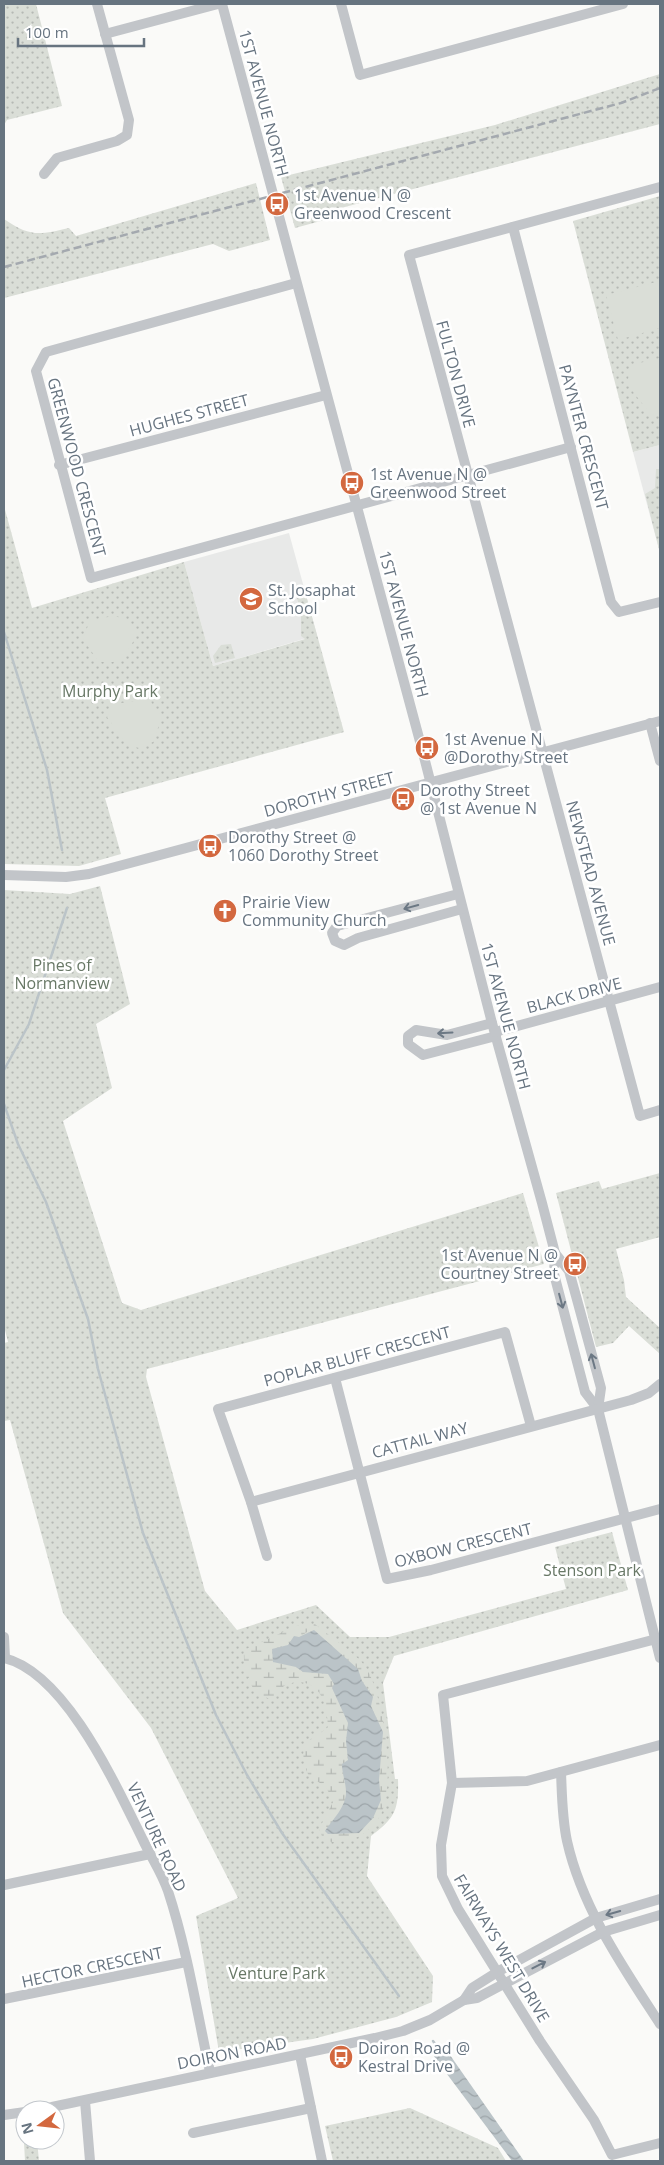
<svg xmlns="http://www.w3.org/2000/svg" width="664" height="2165" viewBox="0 0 664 2165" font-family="'Open Sans',sans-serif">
<defs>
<pattern id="green-dots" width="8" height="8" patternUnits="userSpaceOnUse" patternTransform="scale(1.25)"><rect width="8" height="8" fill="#daded7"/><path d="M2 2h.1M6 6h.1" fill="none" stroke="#b5b9b4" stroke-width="1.8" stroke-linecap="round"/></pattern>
<pattern id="wetland-marsh" width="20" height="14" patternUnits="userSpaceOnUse" patternTransform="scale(1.25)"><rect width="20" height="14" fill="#daded7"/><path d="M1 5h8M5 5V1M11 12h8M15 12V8" fill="none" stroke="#b5b9b4"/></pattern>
<pattern id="water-waves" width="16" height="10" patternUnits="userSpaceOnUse" patternTransform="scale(1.25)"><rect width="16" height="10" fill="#bbc4c8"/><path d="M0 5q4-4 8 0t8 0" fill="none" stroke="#9ca4a8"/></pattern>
</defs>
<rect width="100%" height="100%" fill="#fafaf8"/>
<g fill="#e8e9e8">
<polygon points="660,445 660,553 633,452"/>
<polygon points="289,533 317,635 213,666 184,562"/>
</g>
<g fill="url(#green-dots)">
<polygon points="4,4 36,4 62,106 7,120 4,125"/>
<polygon points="660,74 660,124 341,208 339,216 295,228 281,177 495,125"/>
<path d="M256 183 270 240 229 251 213 244 4 298V219C30 237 39 235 69 228L76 236Z"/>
<polygon points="660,196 660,445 633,452 573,221"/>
<polygon points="656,469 660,469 660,553 645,494 655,488"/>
<polygon points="4,506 32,608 184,562 213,666 305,639 301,636 301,613 295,590 304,588 344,732 105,798 121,854 79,866 4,864"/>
<polygon points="231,644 235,658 215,663 213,656 221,645"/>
<path d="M100 886 130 1004 96 1024 112 1088 63 1121 122 1303 141 1310 523 1193 544 1264 147 1369 146 1377 205 1591 237 1630 316 1605 350 1637H389L566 1589 555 1547 612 1532 628 1590 394 1656 383 1683 395 1779H398C399 1810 395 1818 371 1836L367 1876 433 1976 432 2002 396 2017 313 2039 219 2052 196 1916 238 1898 151 1728 63 1613 10 1420 4 1421V1343L8 1342 4 1326V890L70 894Z"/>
<polygon points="660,1173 660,1237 616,1249 624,1280 626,1297 660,1328 660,1354 629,1326 613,1343 596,1347 556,1193 599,1181 602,1189"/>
<polygon points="410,2108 498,2148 506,2161 333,2161 325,2126"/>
<polygon points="25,2123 25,2140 37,2140 39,2161 25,2161 23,2124"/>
</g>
<path fill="url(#wetland-marsh)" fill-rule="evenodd" d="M315 1624C328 1635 356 1654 365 1666 384 1694 396 1784 381 1814 369 1836 348 1845 324 1841L319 1829 333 1802C329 1789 323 1783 310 1778 304 1767 298 1747 312 1738 318 1734 323 1732 328 1727 327 1708 323 1684 300 1682 295 1682 288 1683 284 1686 279 1690 277 1695 270 1699 248 1692 243 1671 244 1650L296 1626ZM307 1632 358 1669 362 1681 369 1688 371 1706 383 1732 379 1780 381 1800 337 1813 344 1807 347 1792 342 1774 348 1761 346 1741 348 1723 332 1688 334 1684 328 1674 303 1672 296 1667 273 1662 272 1649 288 1645Z"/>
<g fill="#daded7">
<polygon points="660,281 660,328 618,340 606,295"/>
<polygon points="660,358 660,412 651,415 627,384 631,365"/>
<path d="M114 616 126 619 137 635C126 653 123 667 98 661L83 639 90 620Z"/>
<polygon points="141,700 151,702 162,717 153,742 139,748 127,745 107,717 115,704"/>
</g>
<g fill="url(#water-waves)">
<path d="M314 1630 358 1669 362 1681 373 1697 371 1706 383 1732 379 1780 381 1800 373 1818 359 1833 328 1834 325 1831C333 1819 346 1807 346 1792 346 1783 342 1774 342 1764L348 1760 346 1741 348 1723 332 1688 334 1684 328 1674 303 1672 296 1667 273 1662 272 1649 288 1645 294 1636 299 1637Z"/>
<polygon points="438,2045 445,2048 524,2161 512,2161 435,2058 431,2049"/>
</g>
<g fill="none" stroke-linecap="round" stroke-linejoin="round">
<g stroke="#bbc4c8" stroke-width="2.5">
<polyline points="4,632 47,770 62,850"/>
<polyline points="4,1070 29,1024 67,908"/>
<polyline points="4,1104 18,1144 46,1202 88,1319 98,1369 143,1533 216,1715 247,1775 282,1833 399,1996"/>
<polyline points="433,2041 438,2048"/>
</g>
<g stroke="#c2c5c9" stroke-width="10">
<polyline points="222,4 422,749 492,1023 542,1203 555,1253 554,1274 585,1392 598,1409"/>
<polyline points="341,4 360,75 623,4"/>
<polyline points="105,34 218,4"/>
<polyline points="44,174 57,158 117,141 127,135 129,120 97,4"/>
<polyline points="660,187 409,255 640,1116 660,1110"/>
<polyline points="513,227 611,602 619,612 660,602"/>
<polyline points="296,283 46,352 36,371 91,578 571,447"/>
<polyline points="59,465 326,395"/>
<polyline points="650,723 660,761"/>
<polyline points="4,875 66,877 89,874 660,721"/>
<polyline points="458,894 337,926 332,933 335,941 344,945 358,938 462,909"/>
<polyline points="492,1023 447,1035 416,1030 408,1036 408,1044 423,1055 496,1036"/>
<polyline points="495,1032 660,987"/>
<polyline points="555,1253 569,1271 576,1296 601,1388 598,1409 660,1658"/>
<polyline points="335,1378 387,1579 431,1570 660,1509"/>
<polyline points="251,1502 631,1400 649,1393 660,1384"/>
<polyline points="267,1556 251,1502 218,1409 505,1332 531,1426"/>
<polyline points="4,1637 5,1658"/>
<polyline points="660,1638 443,1695 452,1783 441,1845 442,1876 458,1909 540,2041 594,2120 612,2155 660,2143"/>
<path d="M4 1658C66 1673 116 1786 143 1840 151 1857 162 1873 168 1891 187 1949 197 2012 210 2072"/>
<path d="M561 1772C562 1795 562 1818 567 1841 582 1908 623 1967 660 2024"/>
<polyline points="452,1783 527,1781 660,1745"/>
<polyline points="4,1885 150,1854"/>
<polyline points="4,1999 186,1962"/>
<polyline points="464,2000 472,1988 499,1971 596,1918 660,1899"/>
<polyline points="300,2055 322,2161"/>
<polyline points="85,2101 90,2161"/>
<polyline points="38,2110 375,2038 403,2031 430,2020 464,2000 477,1998 603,1932 660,1915"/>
<polyline points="4,2115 25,2112"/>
<polyline points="193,2133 311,2108"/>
</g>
<polyline stroke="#a4a9af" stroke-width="2.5" stroke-dasharray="8 4" stroke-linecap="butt" points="4,267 621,103 660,88"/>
</g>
<defs><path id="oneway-shaft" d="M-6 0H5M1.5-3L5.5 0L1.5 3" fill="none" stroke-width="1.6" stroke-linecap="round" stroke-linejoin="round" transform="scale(1.25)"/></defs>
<g stroke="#6c7884">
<use href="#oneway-shaft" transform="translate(411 907) rotate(165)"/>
<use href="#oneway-shaft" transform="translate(445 1033) rotate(177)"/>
<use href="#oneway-shaft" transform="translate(561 1301) rotate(75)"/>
<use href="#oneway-shaft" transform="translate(593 1361) rotate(-105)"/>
<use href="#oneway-shaft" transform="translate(613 1913) rotate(164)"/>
<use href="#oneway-shaft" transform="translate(539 1965) rotate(-27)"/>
</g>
<defs>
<g id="bus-disc" transform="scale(1.25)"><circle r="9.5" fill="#d3683f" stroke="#fff"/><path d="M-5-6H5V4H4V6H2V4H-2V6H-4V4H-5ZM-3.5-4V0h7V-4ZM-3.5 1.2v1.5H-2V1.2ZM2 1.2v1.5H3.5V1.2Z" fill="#fff"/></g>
<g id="school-disc" transform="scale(1.25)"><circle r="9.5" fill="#d3683f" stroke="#fff"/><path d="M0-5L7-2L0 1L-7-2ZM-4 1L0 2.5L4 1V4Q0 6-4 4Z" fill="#fff"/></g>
<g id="church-disc" transform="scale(1.25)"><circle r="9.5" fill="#d3683f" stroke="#fff"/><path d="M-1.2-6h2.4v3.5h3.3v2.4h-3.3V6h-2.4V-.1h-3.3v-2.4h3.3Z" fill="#fff"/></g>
</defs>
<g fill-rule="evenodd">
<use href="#bus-disc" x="277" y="204"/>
<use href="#bus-disc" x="352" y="483"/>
<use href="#school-disc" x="251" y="599"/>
<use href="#bus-disc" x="427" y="748"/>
<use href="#bus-disc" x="403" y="799"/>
<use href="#bus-disc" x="210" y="846"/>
<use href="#church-disc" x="225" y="911"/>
<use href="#bus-disc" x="575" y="1264"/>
<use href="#bus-disc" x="341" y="2057"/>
</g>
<g text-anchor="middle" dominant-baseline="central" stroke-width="5" stroke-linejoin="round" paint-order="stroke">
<g font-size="16" fill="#677480" stroke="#fff">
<text transform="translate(264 103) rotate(75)">1ST AVENUE NORTH</text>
<text transform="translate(456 374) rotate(75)">FULTON DRIVE</text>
<text transform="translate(189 415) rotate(-15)">HUGHES STREET</text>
<text transform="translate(584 437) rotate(75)">PAYNTER CRESCENT</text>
<text transform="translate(77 467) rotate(75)">GREENWOOD CRESCENT</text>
<text transform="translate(404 624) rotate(75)">1ST AVENUE NORTH</text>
<text transform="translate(329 794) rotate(-15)">DOROTHY STREET</text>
<text transform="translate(591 873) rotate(75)">NEWSTEAD AVENUE</text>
<text transform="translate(574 995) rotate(-15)">BLACK DRIVE</text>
<text transform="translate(506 1016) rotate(75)">1ST AVENUE NORTH</text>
<text transform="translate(357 1356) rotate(-15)">POPLAR BLUFF CRESCENT</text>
<text transform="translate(420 1440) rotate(-15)">CATTAIL WAY</text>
<text transform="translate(463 1545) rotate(-14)">OXBOW CRESCENT</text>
<text transform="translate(157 1837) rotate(65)">VENTURE ROAD</text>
<text transform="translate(502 1948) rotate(59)">FAIRWAYS WEST DRIVE</text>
<text transform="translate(92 1967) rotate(-12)">HECTOR CRESCENT</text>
<text transform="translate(232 2053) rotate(-11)">DOIRON ROAD</text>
</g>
<g font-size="16" fill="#677480" stroke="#fff" text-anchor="start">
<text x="294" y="195">1st Avenue N @<tspan x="294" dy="18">Greenwood Crescent</tspan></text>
<text x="370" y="474">1st Avenue N @<tspan x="370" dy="18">Greenwood Street</tspan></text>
<text x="268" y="590">St. Josaphat<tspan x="268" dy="18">School</tspan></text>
<text x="444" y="739">1st Avenue N<tspan x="444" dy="18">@Dorothy Street</tspan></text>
<text x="420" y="790">Dorothy Street<tspan x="420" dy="18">@ 1st Avenue N</tspan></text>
<text x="228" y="837">Dorothy Street @<tspan x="228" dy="18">1060 Dorothy Street</tspan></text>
<text x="242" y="902">Prairie View<tspan x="242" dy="18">Community Church</tspan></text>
<text x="558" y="1255" text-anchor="end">1st Avenue N @<tspan x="558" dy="18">Courtney Street</tspan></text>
<text x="358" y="2048">Doiron Road @<tspan x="358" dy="18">Kestral Drive</tspan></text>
</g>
<g font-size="16" fill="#687866" stroke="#fff">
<text x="110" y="691">Murphy Park</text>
<text x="62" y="965">Pines of<tspan x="62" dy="18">Normanview</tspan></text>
<text x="592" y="1570">Stenson Park</text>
<text x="277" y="1973">Venture Park</text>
</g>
</g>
<rect width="664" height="2165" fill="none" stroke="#677480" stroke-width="10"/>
<g transform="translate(40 2125) rotate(255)"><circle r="24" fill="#ffffff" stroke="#c2c7cc"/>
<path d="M0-4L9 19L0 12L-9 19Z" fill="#d3683f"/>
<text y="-8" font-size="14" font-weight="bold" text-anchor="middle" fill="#677480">N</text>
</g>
<path d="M18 38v8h126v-8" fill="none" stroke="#677480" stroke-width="2.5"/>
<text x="25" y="38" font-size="15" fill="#677480" stroke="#ffffff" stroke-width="4" paint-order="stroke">100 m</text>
</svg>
